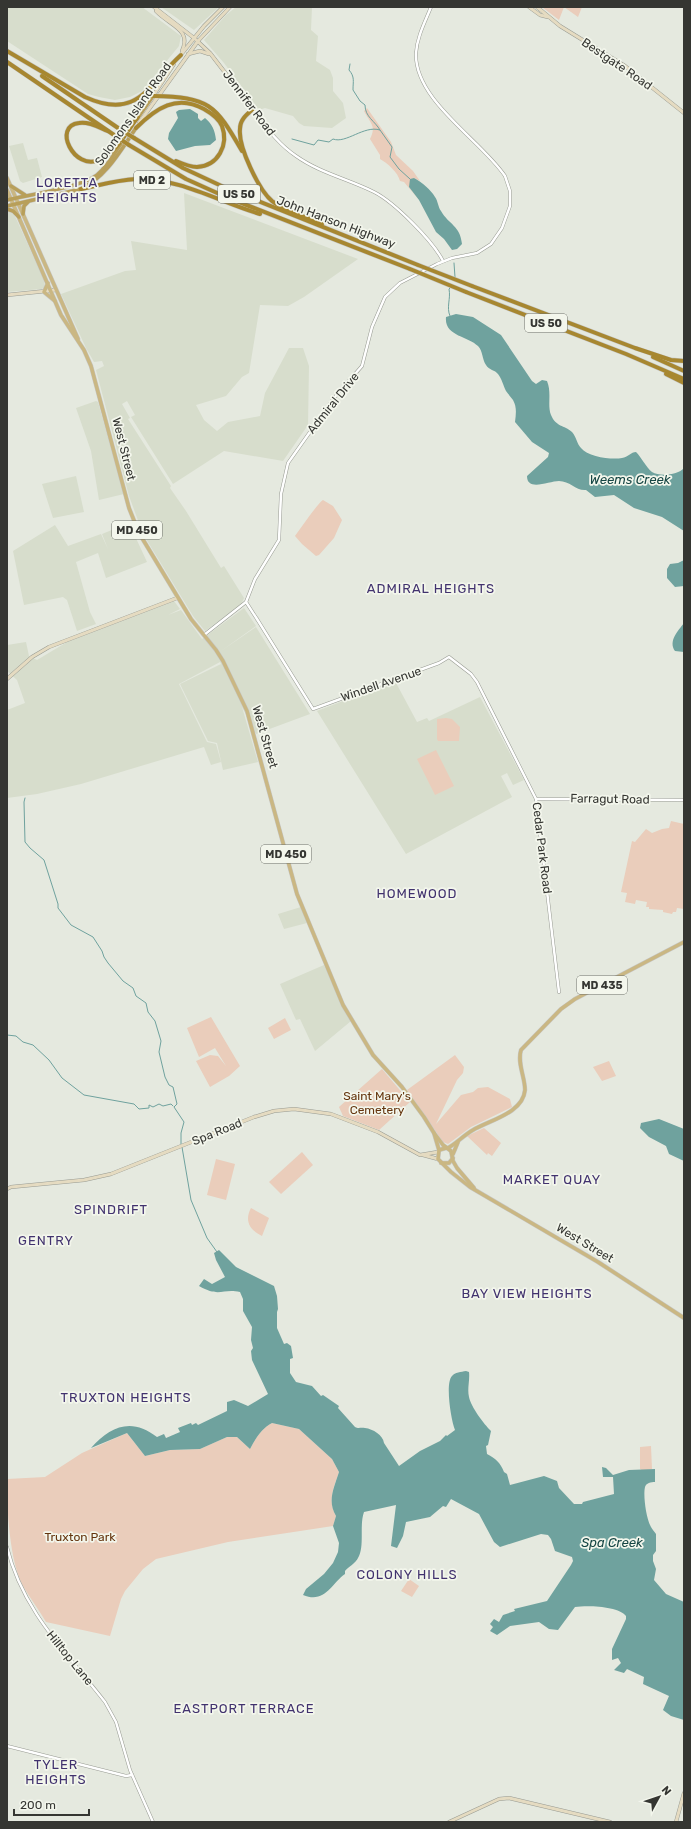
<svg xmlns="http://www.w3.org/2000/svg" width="691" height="1829" viewBox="0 0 691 1829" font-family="Rubik,sans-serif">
<rect width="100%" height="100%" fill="#e5e9df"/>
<g fill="#d7ddcc">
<polygon points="7,7 142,7 181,36 179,46 142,91 130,97 115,100 99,97 88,94 7,41"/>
<polygon points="161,7 219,7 194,30"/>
<polygon points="236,7 312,7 311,30 318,36 316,61 330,70 333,78 333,91 343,103 346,118 332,128 304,126 299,123 293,116 265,108 259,110 224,63 204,40 226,15"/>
<polygon points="23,143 28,160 37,158 42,177 23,183 20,181 9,146"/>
<polygon points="184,193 358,259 304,297 288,306 260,305 249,373 242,377 226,396 196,405 204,420 217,431 228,422 260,416 265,393 289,348 303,348 309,366 308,425 283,461 224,451 173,484 131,417 135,415 127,401 122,404 130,418 128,419 171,486 170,488 186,511 221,568 224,566 244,598 241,605 205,631 193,616 143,534 129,496 96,370 104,366 102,361 94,362 86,348 61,294 125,271 136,270 131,241 187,250"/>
<polygon points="7,211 14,214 44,280 45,287 42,289 7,292"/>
<polygon points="96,401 98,402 124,494 99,500 91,451 76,408"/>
<polygon points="76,476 84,512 53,518 42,484"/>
<polygon points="129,523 147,562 106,578 98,553 76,562 90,612 96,624 77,631 67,600 63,597 24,605 13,551 55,525 68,546 101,534 108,549 102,534"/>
<polygon points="174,601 180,609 168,615 181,610 202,639 244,608 256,626 221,651 256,627 310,714 256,734 242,707 258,762 223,770 217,743 208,741 180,684 221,664 239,700 220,662 179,684 207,742 216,744 221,762 211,765 204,747 81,784 37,794 7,798 7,710 25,703 17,680 7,671 7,645 26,642 29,656 37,660 67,642"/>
<polygon points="395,681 417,722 427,718 429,721 480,697 524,780 513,785 507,773 501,776 512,797 406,854 317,711"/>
<polygon points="301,907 307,923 284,929 278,914"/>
<polygon points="324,965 351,1021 315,1051 300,1019 296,1020 280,984"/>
</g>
<g fill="#eacdbb">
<polygon points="542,7 582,7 578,17 564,7 559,20"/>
<path d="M367 108 391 142 396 155 413 171 420 181 414 178 409 187 419 200 404 182 400 181C398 172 387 163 380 159V155L370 139C377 126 370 123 364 111Z"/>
<path d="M323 500 333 506 342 520 334 538 319 555 316 556 302 544 295 536C301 528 318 503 323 500Z"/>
<polygon points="446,718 452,719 460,727 459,741 438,741 437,739 437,719"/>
<polygon points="436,750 454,786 435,795 417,759"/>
<polygon points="671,821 684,824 684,909 677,908 676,912 673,912 672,914 663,912 663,910 649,909 649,907 646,907 647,902 636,900 635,904 625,902 627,893 621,892 632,841 635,842 646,829 652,833 662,829 669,828"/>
<polygon points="211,1017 240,1066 229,1076 210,1087 196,1061 210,1055 218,1056 226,1066 215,1048 199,1057 187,1028"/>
<polygon points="285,1018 291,1030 274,1039 268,1028"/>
<polygon points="455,1055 464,1067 463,1073 457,1080 436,1124 461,1095 473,1092 478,1088 488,1087 510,1099 512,1107 471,1127 448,1144 443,1142 407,1090"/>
<polygon points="609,1061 616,1076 602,1081 593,1067"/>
<polygon points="382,1069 410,1102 379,1130 343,1116 339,1107"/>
<polygon points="484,1128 501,1143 492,1156 488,1153 487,1155 467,1136"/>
<polygon points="302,1152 313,1165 281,1194 269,1182"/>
<polygon points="216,1159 235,1164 226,1200 207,1195"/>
<path d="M251 1208 269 1218 262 1236C250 1230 244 1221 251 1208Z"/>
<path d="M272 1423 299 1429 332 1459 339 1472C334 1487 327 1501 336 1516L333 1526 228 1542 156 1559 143 1569 125 1591 121 1599 110 1636 46 1622C39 1610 30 1598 23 1586 9 1560 7 1508 7 1479L45 1477 82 1453 127 1433 145 1456 170 1450 200 1449 227 1437H237L250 1449C256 1438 261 1429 272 1423Z"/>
<polygon points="651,1446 652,1469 643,1471 640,1469 640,1447"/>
<polygon points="409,1579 419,1586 412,1597 401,1591"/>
</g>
<g fill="#6fa29e">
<path d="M190 109 198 114V118L201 121 205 118C212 124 215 130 216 140L210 145 195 146 176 151 168 139 169 133 178 118 176 112 179 110Z"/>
<path d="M414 178C422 182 431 190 435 197 438 201 438 207 441 211 449 225 460 225 462 244L457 249 452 250 444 239 436 232 419 200 409 187 410 179Z"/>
<path d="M456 314 473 317 501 335 532 381 536 384 542 380 547 381C552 393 547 405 551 415 556 427 564 425 572 432 576 436 577 444 581 448 588 457 612 460 622 458 628 457 631 452 636 452 641 457 646 467 652 472 660 477 678 475 684 468V531L662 517 634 508 614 495 595 497 586 490C576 491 570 481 559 481 549 481 527 492 527 476L548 457 549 453 532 442 515 422C516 414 517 407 513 400 511 397 508 394 506 391 503 385 502 379 498 374 495 370 489 370 486 365 482 359 483 351 478 346 468 336 444 336 446 317Z"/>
<polygon points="684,560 684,586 675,587 667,578 667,569 670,564 678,563"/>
<path d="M684 623V652L675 651C668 641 678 631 684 623Z"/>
<polygon points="659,1119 684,1129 684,1161 669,1154 666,1146 649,1137 640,1128 641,1123"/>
<path d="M219 1250 236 1267 274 1286 277 1296 278 1309 277 1312V1328L284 1344 287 1343 291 1346 293 1358 290 1359V1373L296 1382 312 1386 321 1396 323 1395 339 1406 338 1408 355 1427C359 1429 360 1427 365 1428 373 1429 383 1435 384 1443L399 1466 420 1451 440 1441 446 1435 447 1436 455 1430C451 1420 445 1383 452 1376 455 1372 461 1372 466 1371L469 1372C470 1380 467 1389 469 1397 471 1407 484 1424 491 1431L488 1445 486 1446 487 1454C496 1459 500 1462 504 1472L507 1474 510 1485 544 1476 557 1481 559 1488 574 1504H582L583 1502 614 1494 613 1477H603L602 1467 606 1468 613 1475 629 1470 655 1469V1482C651 1482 646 1483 645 1487 643 1495 646 1518 651 1527 652 1529 654 1531 656 1534V1551L653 1555V1561L656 1569 654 1580 666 1594 684 1602V1720L671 1716 663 1710 669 1696 643 1684 644 1677 627 1669 624 1673 614 1670 621 1663 618 1658 612 1660V1649L626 1619V1616C619 1606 587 1605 575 1607L558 1630 549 1629 539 1622 510 1626 497 1635 490 1631 493 1627 490 1624 494 1619 499 1622 503 1615 515 1611 514 1609 547 1601 571 1565 573 1561 572 1557 555 1551 551 1539 548 1535 541 1534 500 1547 494 1542 479 1514 451 1499 446 1507 443 1506 430 1517 406 1522 403 1536 397 1548 391 1546 396 1505 364 1512C359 1526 365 1546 358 1558 356 1563 348 1567 345 1571V1574C331 1584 325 1604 303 1595L306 1589 324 1574 333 1563 338 1552 339 1543 333 1526 336 1516C327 1501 334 1488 339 1472L332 1459 299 1429 272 1423C261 1429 256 1438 250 1449L237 1437H227L200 1449 170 1450 145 1456 127 1433 91 1448C110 1426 132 1417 157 1437L164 1434 166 1438 180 1432 178 1428 191 1423 192 1425 196 1423 198 1425 227 1411V1402L234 1400 248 1406 268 1394 252 1360 251 1351 253 1348 251 1340 252 1327 243 1311V1299L240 1292C222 1288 220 1298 199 1286L204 1279 212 1284 225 1277 216 1260 214 1253Z"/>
</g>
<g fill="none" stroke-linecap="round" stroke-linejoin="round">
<g stroke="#6fa29e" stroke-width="1">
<path d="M350 64 349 70C355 77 353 81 353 90L360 101 365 105C365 117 375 121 380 130"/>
<path d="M292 139 314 145 318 140 329 142 333 139C346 144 364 125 380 130L392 147 390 157 399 169 410 179"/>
<polyline points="454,263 455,277"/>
<path d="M450 316C446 307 451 299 449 289L451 287"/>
<polyline points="25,798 24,802 25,842 30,848 44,860 58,904 58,908 71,925 93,937 102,951 104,957 108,963 123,981 133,988 136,996 146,1003 148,1012 155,1021 161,1041 159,1052 165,1077 169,1085 173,1087 177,1104 174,1107 184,1122 181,1133 181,1144"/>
<polyline points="7,1035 16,1036 23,1042 33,1045 49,1060 62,1078 84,1095 134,1104 139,1109 149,1108 149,1105 153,1107 159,1104 163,1106 171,1104 173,1106"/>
<polyline points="182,1147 191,1200 207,1238 217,1252"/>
</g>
<g stroke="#989b93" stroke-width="3.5">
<g id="tertiary">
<path d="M253 109C265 127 278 144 296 156 320 173 348 179 374 192 394 202 433 241 443 261"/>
<polyline points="246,602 257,619"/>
<polyline points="257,619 313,709 439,663 449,657 471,674 477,682 536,799 559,992"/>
<path d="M204 635 246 602 255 579 279 540 281 494 288 463 334 398 362 366 372 327 385 297 400 283 437 264 452 258 477 253 491 244 502 228 510 206V191L505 176C481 140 414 100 416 53 417 37 425 22 431 7"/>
<polyline points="536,799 684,800"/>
<path d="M7 1547C22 1610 66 1652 105 1702L116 1722 130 1770 153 1822"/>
<polyline points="7,1746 126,1776 132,1775"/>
</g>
</g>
<g stroke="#989b93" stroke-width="4">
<g id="secondary">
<polyline points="154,7 194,38 210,53 253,109"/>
<polyline points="529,7 540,15 548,17"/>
<polyline points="537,7 560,26 625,66 684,113"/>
<path d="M156 11C170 26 192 29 182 51"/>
<polyline points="188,54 200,51 209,54"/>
<polyline points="179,57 204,26 223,7"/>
<polyline points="153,96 174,64"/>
<polyline points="139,123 198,41 230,7"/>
<polyline points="7,295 56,290"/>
<polyline points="7,679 32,657 49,647 177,598"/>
<polyline points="423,1155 438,1159"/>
<polyline points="7,1189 11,1187 84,1180 111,1174 254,1117 274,1111 294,1109 331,1114 378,1132 420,1155 438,1152"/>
<polyline points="449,1822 499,1799 509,1798 610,1822"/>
<polyline points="676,1822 684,1793"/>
</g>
</g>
<g stroke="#c6c7c6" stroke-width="4.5">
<g id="primary">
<polyline points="7,178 78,339"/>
<polyline points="7,190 61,315 84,350 91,366 129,508 139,533 191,619 216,650 223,661 247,711 297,894 343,1005 373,1055 402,1087 424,1117 434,1133 439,1150"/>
<polyline points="48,283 44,292 55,301"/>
<polyline points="434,1133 443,1145 451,1151 453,1161 457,1168 474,1188"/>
<polyline points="446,1148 439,1150 438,1159 451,1172 470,1187 598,1262 684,1318"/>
<path d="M448 1148C457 1143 464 1135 473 1130 490 1120 523 1113 525 1090 525 1077 517 1063 521 1050L561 1009 575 999 684 942"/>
<polyline points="453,1154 458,1142"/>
<polyline points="441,1163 449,1163 453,1158"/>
</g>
</g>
<g stroke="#c6c7c6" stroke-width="4.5">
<g id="trunk">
<polyline points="137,119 153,96"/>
<polyline points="11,186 25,195"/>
<path d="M7 200C28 195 82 187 97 175 108 166 115 153 122 142"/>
<path d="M7 206 81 189C107 176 120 151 136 128"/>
<polyline points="7,209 13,211 19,217"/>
<polyline points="23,214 24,206 28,202"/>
</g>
</g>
<g stroke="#c6c7c6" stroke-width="5">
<g id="motorway">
<path d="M7 51 85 97C138 121 148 85 181 55"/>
<polyline points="7,62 117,137"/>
<polyline points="42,76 121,130"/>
<path d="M153 96C209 97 215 104 242 151"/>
<path d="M253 109C246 115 240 120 240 129 238 147 259 190 272 201 286 212 307 217 322 224"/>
<path d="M136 128C156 108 177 94 204 109 211 113 219 119 222 126 229 145 218 166 197 167 190 167 183 164 176 161"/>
<path d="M108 131C100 128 89 121 79 123 52 126 74 171 99 160 116 153 127 131 138 117"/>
<polyline points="134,138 183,168 228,189 418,265"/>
<polyline points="129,145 186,179 226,197 410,269"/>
<path d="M81 189C100 185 117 180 136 179 180 178 219 202 260 214"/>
<polyline points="472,286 635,348 671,360 684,361"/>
<polyline points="466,292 626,354 684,379"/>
<polyline points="653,357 684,371"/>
<polyline points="666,374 684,383"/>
</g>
</g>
<use href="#tertiary" stroke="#fff" stroke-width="2.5"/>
<use href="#secondary" stroke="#e5dbc1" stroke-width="3"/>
<use href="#primary" stroke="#cab783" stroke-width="3.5"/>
<use href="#trunk" stroke="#b89f5a" stroke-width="3.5"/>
<use href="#motorway" stroke="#a78730" stroke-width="4"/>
<g stroke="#c6c7c6" stroke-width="5" stroke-linecap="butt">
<g id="motorway-bridge">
<polyline points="121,130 134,138"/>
<polyline points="117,137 129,145"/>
<polyline points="418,265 472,286"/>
<polyline points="410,269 466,292"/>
</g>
</g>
<use href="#motorway-bridge" stroke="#a78730" stroke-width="4"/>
</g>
<g text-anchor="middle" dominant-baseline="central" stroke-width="3.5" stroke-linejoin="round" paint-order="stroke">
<g fill="#f3f6ec" stroke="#6e706a" stroke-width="1">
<rect x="134" y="171" width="36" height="18" rx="3"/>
<rect x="218" y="185" width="42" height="18" rx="3"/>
<rect x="525" y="314" width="42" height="18" rx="3"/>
<rect x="112" y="521" width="50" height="18" rx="3"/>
<rect x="261" y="845" width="50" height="18" rx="3"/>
<rect x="577" y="976" width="50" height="18" rx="3"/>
</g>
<g font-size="11" font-weight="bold" fill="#353632">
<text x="152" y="180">MD 2</text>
<text x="239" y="194">US 50</text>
<text x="546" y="323">US 50</text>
<text x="137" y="530">MD 450</text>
<text x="286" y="854">MD 450</text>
<text x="602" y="985">MD 435</text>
</g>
<g font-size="12" fill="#353632" stroke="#f3f6ec">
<text transform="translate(617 64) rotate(34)">Bestgate Road</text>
<text transform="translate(249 103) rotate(53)">Jennifer Road</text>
<text transform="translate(133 114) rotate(-55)">Solomons Island Road</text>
<text transform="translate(336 222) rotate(21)">John Hanson Highway</text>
<text transform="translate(333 403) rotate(-51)">Admiral Drive</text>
<text transform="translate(124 449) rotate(76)">West Street</text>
<text transform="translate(381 684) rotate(-19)">Windell Avenue</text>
<text transform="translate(265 737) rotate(74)">West Street</text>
<text transform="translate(610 799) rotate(1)">Farragut Road</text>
<text transform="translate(542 848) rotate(83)">Cedar Park Road</text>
<text transform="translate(217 1132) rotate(-22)">Spa Road</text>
<text transform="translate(585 1243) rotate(31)">West Street</text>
<text transform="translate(70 1658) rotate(51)">Hilltop Lane</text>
</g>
<g font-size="12" fill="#64340d" stroke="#f3f6ec">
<text x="377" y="1096">Saint Mary's<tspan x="377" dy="14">Cemetery</tspan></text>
<text x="80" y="1537">Truxton Park</text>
</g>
<g font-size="13" letter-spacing="1" fill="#41326e" stroke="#f3f6ec">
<text x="67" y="182">LORETTA<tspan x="67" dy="15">HEIGHTS</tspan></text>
<text x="431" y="588">ADMIRAL HEIGHTS</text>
<text x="417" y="893">HOMEWOOD</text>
<text x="552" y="1179">MARKET QUAY</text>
<text x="111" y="1209">SPINDRIFT</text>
<text x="46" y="1240">GENTRY</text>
<text x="527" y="1293">BAY VIEW HEIGHTS</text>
<text x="126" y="1397">TRUXTON HEIGHTS</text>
<text x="407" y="1574">COLONY HILLS</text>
<text x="244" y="1708">EASTPORT TERRACE</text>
<text x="56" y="1764">TYLER<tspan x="56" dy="15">HEIGHTS</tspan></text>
</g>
<g font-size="13" font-style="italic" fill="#154543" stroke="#f3f6ec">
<text x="630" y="479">Weems Creek</text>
<text x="612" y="1542">Spa Creek</text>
</g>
</g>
<rect width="691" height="1829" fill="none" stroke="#353632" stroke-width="16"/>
<g transform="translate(659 1797) rotate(50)" stroke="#f3f6ec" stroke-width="3" paint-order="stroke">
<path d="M0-3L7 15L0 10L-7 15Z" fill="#353632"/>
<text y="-6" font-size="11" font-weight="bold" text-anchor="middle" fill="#353632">N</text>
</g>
<path d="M14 1809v6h75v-6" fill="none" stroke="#353632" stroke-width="2"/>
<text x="20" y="1809" font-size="12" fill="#353632" stroke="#f3f6ec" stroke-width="3" paint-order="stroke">200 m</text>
</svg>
